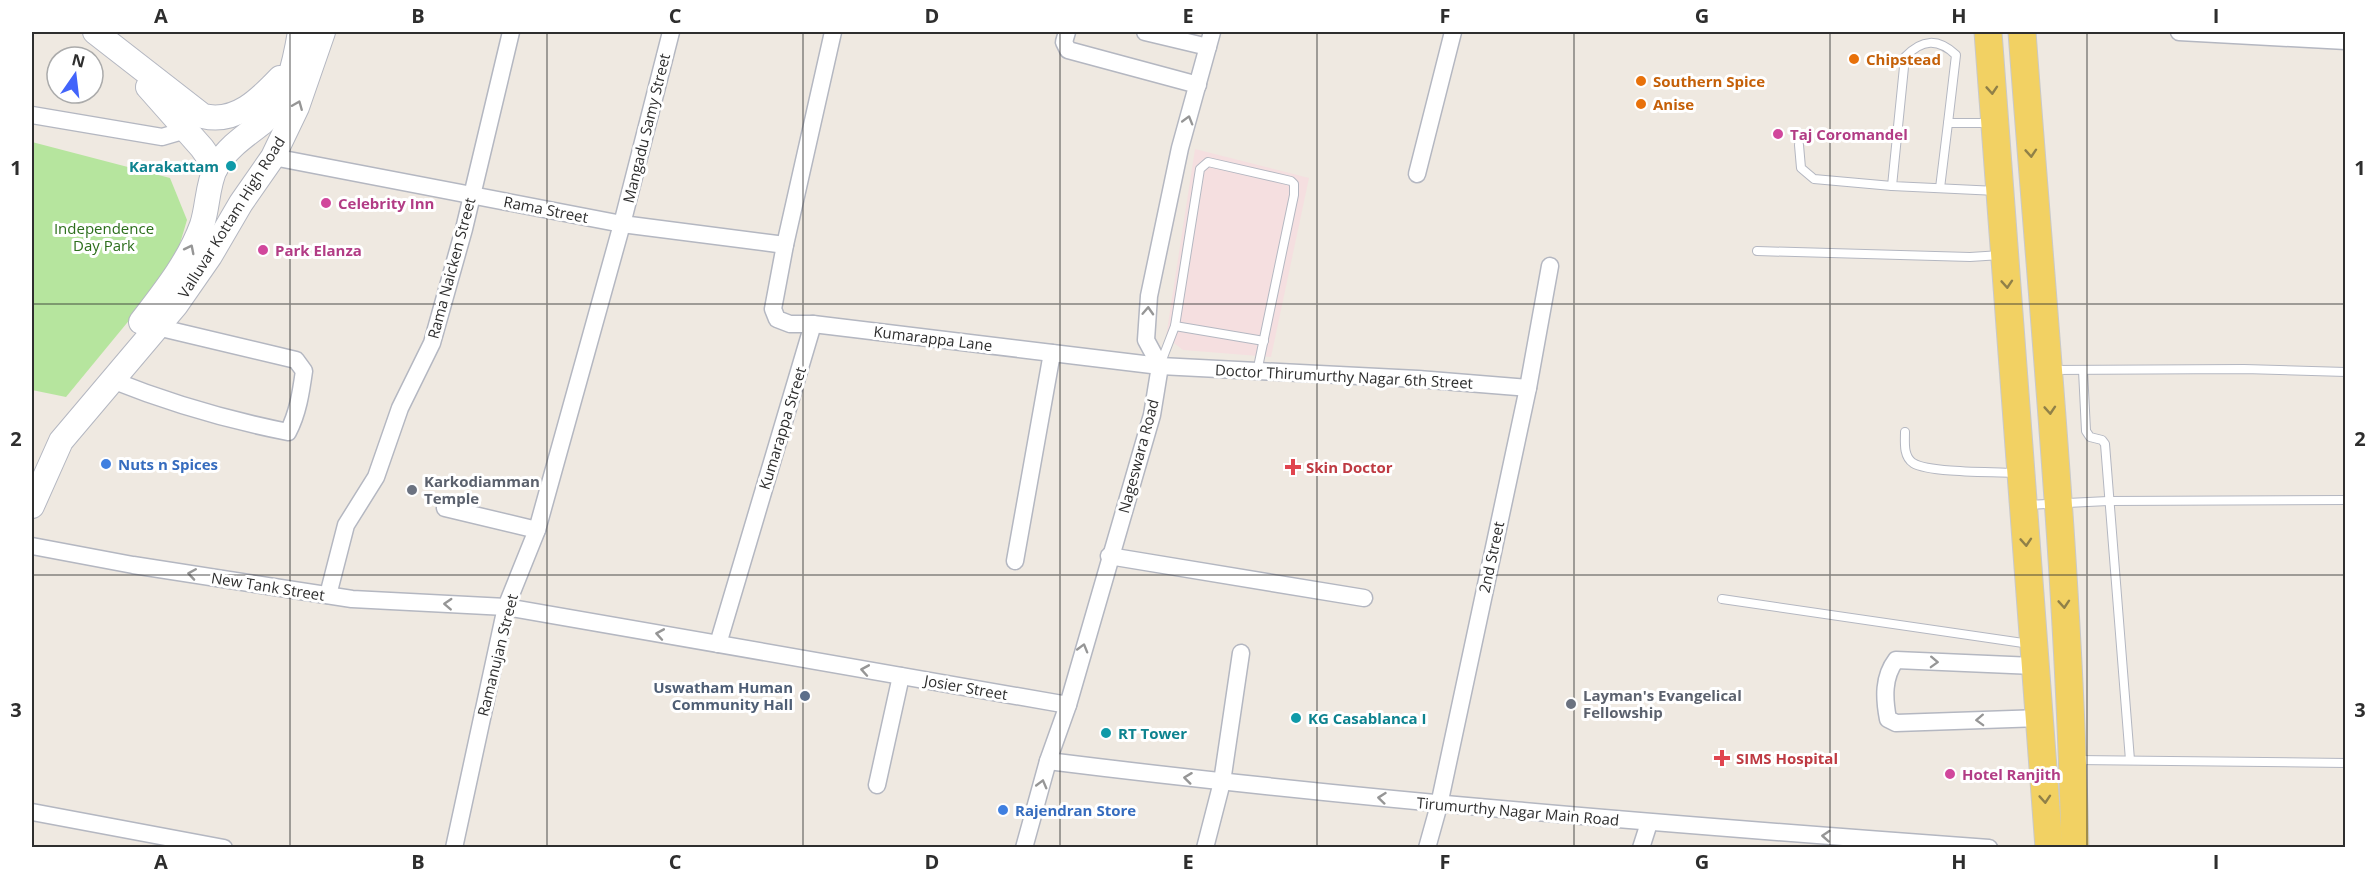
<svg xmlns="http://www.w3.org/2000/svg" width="2377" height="879" viewBox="0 0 2377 879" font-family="'Open Sans',sans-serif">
<rect width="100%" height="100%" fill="#efe9e1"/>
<polygon fill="#f5dfe0" points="1195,149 1309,178 1271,357 1183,350 1166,337"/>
<polygon fill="#b6e59e" points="32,142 170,178 187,220 173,267 66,397 32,390"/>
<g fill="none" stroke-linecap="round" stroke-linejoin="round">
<g stroke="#b4b7c1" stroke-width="10">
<g id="lane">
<path d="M1991 123H1948L1956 55C1938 38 1922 39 1905 57L1892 186 1997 191"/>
<polyline points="1799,145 1801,168 1814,179 1892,186"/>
<polyline points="1940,188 1948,123"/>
<polyline points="1757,251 1970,257 2001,255"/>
<polyline points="1175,326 1264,341"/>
<polyline points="1160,365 1175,326 1200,169 1208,162 1291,181 1294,184 1294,195 1257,372"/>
<polyline points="2051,370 2244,369 2346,372"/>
<polyline points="2083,370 2086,431 2090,437 2102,440 2105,444 2130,760"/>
<path d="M1905 432C1905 442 1903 456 1913 463 1929 473 1995 472 2017 473"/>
<polyline points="2028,505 2108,501 2346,500"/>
<polyline points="1722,599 2030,644"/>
<polyline points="2076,760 2346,763"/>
</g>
</g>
<g stroke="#b4b7c1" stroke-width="19">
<g id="street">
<polyline points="833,32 785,245 773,309 777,319 790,324 813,324 1160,366 1418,379 1528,388"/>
<polyline points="1067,32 1064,42 1068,50 1198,85"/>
<polyline points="1145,32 1208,47"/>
<polyline points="2179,32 2346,41"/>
<polyline points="32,115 162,137 186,130 191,126"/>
<polyline points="273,157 622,224 785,245"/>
<polyline points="1417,174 1453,32"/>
<path d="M112 380C169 403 228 420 288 432 298 413 301 392 304 371L296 360 157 327"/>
<polyline points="445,508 537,530"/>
<polyline points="32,546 133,565 352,599 506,607 1068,705"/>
<polyline points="1109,556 1364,598"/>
<polyline points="1015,561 1052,353"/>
<polyline points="328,595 346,525 376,477 400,408 432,343 464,229 511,32"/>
<polyline points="718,644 813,324"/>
<path d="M2035 666 1896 660C1883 677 1884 698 1888 719L1896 723 2039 718"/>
<path d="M1048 761C1361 800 1675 825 1989 848"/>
<polyline points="877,785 901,676"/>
<polyline points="32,812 224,848"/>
<polyline points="454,848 506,607 537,530 622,224 671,32"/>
<polyline points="1024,848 1048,761 1068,705 1152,415 1160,366 1146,340 1149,296 1180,148 1212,32"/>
<polyline points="1205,848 1222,782 1241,653"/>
<polyline points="1427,848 1439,805 1528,388 1550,266"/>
<polyline points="1641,848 1649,823"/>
</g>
</g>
<g stroke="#b4b7c1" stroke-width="26">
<g id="secondary">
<path d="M95 32 203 116C236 124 260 99 280 78"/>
<polyline points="148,87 202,148 216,168"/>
<path d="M141 322C164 292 189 261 202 225 208 207 207 185 216 167 227 148 245 136 262 123 287 102 295 62 300 32"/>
<polyline points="32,506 61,441 176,305 210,256 241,203 273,157 297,107 323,32"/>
</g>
</g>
<g stroke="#c9c9c9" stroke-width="29">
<g id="primary">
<polyline points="1988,32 2049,848"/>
<path d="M2022 32C2042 303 2069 575 2075 848"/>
</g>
</g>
<use href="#lane" stroke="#fff" stroke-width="8"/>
<use href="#street" stroke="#fff" stroke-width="16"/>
<use href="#secondary" stroke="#fff" stroke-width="24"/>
<use href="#primary" stroke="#f2d163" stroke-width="27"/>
</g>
<defs><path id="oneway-chevron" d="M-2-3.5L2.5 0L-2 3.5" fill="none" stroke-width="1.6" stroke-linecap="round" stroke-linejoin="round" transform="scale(1.5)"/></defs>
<g stroke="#908048">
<use href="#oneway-chevron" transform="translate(1992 90) rotate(86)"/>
<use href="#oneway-chevron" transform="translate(2031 153) rotate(86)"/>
<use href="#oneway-chevron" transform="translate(2007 284) rotate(86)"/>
<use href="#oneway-chevron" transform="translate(2050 410) rotate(86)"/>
<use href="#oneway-chevron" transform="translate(2026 542) rotate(86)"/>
<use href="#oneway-chevron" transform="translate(2064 604) rotate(86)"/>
<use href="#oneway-chevron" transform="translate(2045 799) rotate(86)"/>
</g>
<g stroke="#969696">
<use href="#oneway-chevron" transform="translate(298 105) rotate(-68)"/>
<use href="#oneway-chevron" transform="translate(1188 120) rotate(-74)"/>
<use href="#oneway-chevron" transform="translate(190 249) rotate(-63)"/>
<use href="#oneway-chevron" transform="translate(1148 311) rotate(-87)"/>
<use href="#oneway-chevron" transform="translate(192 574) rotate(-171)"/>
<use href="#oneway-chevron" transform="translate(448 604) rotate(-177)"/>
<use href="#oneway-chevron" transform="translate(660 634) rotate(-170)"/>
<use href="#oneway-chevron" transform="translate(1083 648) rotate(-74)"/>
<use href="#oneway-chevron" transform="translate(1934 662) rotate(2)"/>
<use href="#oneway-chevron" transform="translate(865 670) rotate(-170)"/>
<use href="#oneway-chevron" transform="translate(1980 720) rotate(178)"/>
<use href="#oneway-chevron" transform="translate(1188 778) rotate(-173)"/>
<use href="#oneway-chevron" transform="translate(1042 784) rotate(-75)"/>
<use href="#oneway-chevron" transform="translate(1382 798) rotate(-174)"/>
<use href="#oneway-chevron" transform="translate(1826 836) rotate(-176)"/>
</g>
<path fill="none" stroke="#2e2e2e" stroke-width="1.5" stroke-opacity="0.55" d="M290 32V848M547 32V848M803 32V848M1060 32V848M1317 32V848M1574 32V848M1830 32V848M2087 32V848M32 304H2346M32 575H2346"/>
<g fill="#e8710a" stroke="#fff" stroke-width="2">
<circle cx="1854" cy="59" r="6"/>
<circle cx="1641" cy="81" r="6"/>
<circle cx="1641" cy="104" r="6"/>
</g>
<g fill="#d1479c" stroke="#fff" stroke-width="2">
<circle cx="1778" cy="134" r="6"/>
<circle cx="326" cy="203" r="6"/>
<circle cx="263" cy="250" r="6"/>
<circle cx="1950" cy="774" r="6"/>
</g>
<g fill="#0f9aa8" stroke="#fff" stroke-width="2">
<circle cx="231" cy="166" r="6"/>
<circle cx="1296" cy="718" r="6"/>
<circle cx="1106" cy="733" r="6"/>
</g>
<g fill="#3f7fe0" stroke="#fff" stroke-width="2">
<circle cx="106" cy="464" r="6"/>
<circle cx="1003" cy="810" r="6"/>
</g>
<g fill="#e0444e" stroke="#fff" stroke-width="2">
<path d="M1290 458h6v6h6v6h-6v6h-6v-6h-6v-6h6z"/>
<path d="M1719 749h6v6h6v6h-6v6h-6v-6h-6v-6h6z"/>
</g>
<g fill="#6b7280" stroke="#fff" stroke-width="2">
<circle cx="412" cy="490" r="6"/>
<circle cx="1571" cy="704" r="6"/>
</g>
<circle fill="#5c6f8a" stroke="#fff" stroke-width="2" cx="805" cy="696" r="6"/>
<g text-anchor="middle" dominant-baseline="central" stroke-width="6" stroke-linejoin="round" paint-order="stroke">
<g font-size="15" font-weight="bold" fill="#c56008" stroke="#fff" text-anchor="start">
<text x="1866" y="59">Chipstead</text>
<text x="1653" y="81">Southern Spice</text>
<text x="1653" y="104">Anise</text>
</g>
<g font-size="15" fill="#2e2e2e" stroke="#fff">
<text transform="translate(646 128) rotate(-76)">Mangadu Samy Street</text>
<text transform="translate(546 209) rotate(11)">Rama Street</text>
<text transform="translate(231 217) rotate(-58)">Valluvar Kottam High Road</text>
<text transform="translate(451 268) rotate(-75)">Rama Naicken Street</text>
<text transform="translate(933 338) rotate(7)">Kumarappa Lane</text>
<text transform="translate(1344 376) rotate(3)">Doctor Thirumurthy Nagar 6th Street</text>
<text transform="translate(782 428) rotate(-73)">Kumarappa Street</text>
<text transform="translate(1138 456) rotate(-75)">Nageswara Road</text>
<text transform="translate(1491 557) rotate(-78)">2nd Street</text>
<text transform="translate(268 586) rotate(9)">New Tank Street</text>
<text transform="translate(497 655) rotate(-76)">Ramanujan Street</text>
<text transform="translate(966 687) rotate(10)">Josier Street</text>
<text transform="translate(1518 811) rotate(5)">Tirumurthy Nagar Main Road</text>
</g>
<g font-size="15" font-weight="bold" fill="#b23c85" stroke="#fff" text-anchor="start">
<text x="1790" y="134">Taj Coromandel</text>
<text x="338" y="203">Celebrity Inn</text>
<text x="275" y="250">Park Elanza</text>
<text x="1962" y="774">Hotel Ranjith</text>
</g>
<g font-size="15" font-weight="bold" fill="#0d838f" stroke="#fff" text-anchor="start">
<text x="219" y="166" text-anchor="end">Karakattam</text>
<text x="1308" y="718">KG Casablanca I</text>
<text x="1118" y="733">RT Tower</text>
</g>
<g font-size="15" fill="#2c6e1b" stroke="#fff">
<text x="104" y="228">Independence<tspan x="104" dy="17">Day Park</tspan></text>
</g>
<g font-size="15" font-weight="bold" fill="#366cbe" stroke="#fff" text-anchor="start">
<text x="118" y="464">Nuts n Spices</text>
<text x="1015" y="810">Rajendran Store</text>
</g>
<g font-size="15" font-weight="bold" fill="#be3a42" stroke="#fff" text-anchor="start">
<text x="1306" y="467">Skin Doctor</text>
<text x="1736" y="758">SIMS Hospital</text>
</g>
<g font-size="15" font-weight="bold" fill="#5b616d" stroke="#fff" text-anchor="start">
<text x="424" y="481">Karkodiamman<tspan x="424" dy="17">Temple</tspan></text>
<text x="1583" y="695">Layman's Evangelical<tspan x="1583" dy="17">Fellowship</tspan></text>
</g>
<g font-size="15" font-weight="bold" fill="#4e5e75" stroke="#fff" text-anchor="end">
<text x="793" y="687">Uswatham Human<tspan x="793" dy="17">Community Hall</tspan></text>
</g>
</g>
<rect width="2377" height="879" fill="none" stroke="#ffffff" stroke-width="66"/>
<g transform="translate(75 75) rotate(14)"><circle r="28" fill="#ffffff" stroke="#ababab" stroke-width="1.5"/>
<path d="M0-4.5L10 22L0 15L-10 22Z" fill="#4264fb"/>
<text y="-9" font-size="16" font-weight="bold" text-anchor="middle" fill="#2e2e2e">N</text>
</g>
<rect x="33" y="33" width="2311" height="813" fill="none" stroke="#2e2e2e" stroke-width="2"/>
<g font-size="20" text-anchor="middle" font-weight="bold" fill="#2e2e2e">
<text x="161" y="23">A</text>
<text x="418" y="23">B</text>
<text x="675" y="23">C</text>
<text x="932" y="23">D</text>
<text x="1188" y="23">E</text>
<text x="1445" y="23">F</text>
<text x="1702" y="23">G</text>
<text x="1959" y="23">H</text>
<text x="2216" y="23">I</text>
<text x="16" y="175">1</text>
<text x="2360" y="175">1</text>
<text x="16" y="446">2</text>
<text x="2360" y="446">2</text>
<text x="16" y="717">3</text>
<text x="2360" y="717">3</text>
<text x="161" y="869">A</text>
<text x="418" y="869">B</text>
<text x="675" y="869">C</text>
<text x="932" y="869">D</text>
<text x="1188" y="869">E</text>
<text x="1445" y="869">F</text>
<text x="1702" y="869">G</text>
<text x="1959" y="869">H</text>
<text x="2216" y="869">I</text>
</g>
</svg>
